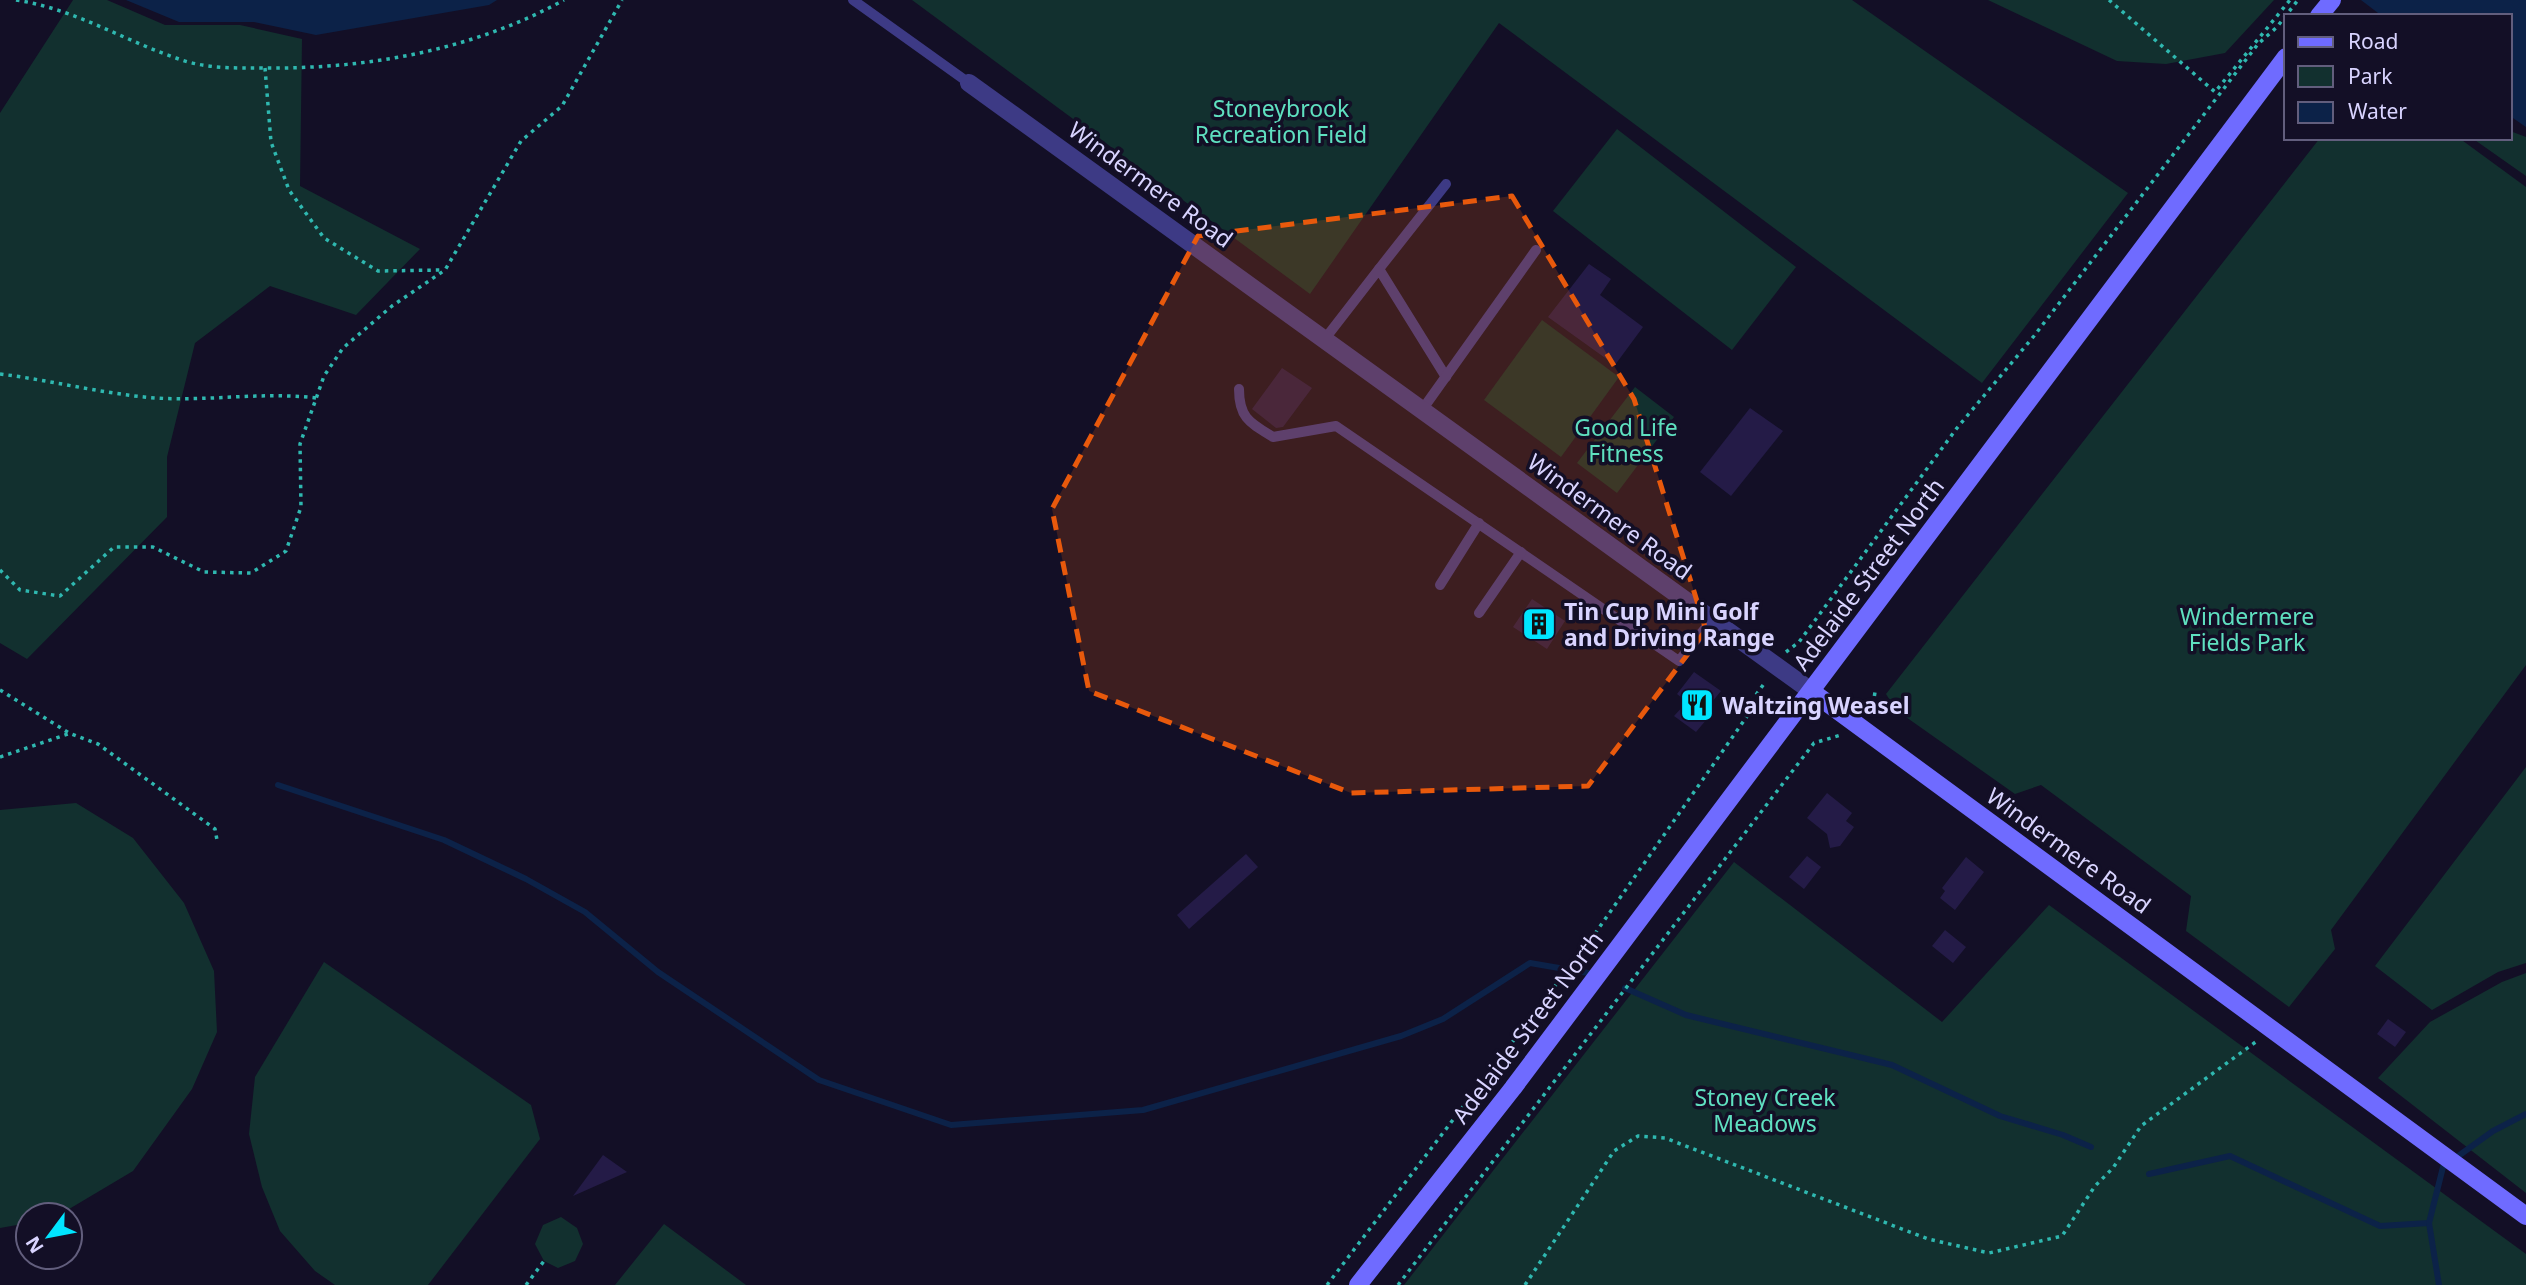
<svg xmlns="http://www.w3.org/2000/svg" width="2526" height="1285" viewBox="0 0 2526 1285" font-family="'Noto Sans',sans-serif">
<rect width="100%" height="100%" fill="#130f26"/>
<g fill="#12302f">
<polygon points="73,0 107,0 165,25 240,25 302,39 300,186 420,249 356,315 270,286 195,343 167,457 167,517 27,659 0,643 0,113"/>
<polygon points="912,0 1852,0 2128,193 1982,383 1499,23 1310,294"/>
<polygon points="1988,0 2274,0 2225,53 2166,64 2117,61"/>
<polygon points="1617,129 1796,267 1732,350 1553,211"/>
<polygon points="2510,131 2526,137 2526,176 2472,138 2510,138"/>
<polygon points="2320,138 2459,138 2526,187 2526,665 2331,930 2335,949 2289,1007 2186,931 2191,896 2041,785 2015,794 1896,710 1886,694"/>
<polygon points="1542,320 1619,377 1561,457 1484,400"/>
<polygon points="1635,387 1674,417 1617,493 1577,463"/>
<polygon points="2526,767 2526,963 2498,972 2432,1010 2375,966"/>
<polygon points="76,803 133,838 184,903 214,971 217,1032 192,1089 133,1171 59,1215 28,1215 28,1223 0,1228 0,810"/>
<polygon points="1734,862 1942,1022 2049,905 2526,1254 2526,1285 1404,1285"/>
<polygon points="324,962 531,1105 540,1139 428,1285 335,1285 315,1271 280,1231 262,1187 249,1134 255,1077"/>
<polygon points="2526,973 2526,1193 2378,1078 2430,1022 2502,982"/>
<polygon points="561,1217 577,1228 583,1244 575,1261 558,1268 544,1261 535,1244 543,1225"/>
<polygon points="664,1224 746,1285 615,1285"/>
</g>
<g fill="#0c2248">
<polygon points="126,0 497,0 489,5 316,35 254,22 179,22"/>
<polygon points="2361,0 2526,0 2526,127 2510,116 2510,16 2382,16"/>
</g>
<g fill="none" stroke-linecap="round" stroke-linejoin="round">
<g stroke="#0c2248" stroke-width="6">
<polyline points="278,785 444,840 526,879 585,912 658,972 819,1080 951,1125 1143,1110 1401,1036 1443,1019 1530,963 1594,974"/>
<polyline points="1625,988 1686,1015 1892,1065 2000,1116 2063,1135 2091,1147"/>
<polyline points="2149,1174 2230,1156 2380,1226 2429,1223"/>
<polyline points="2439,1285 2429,1223 2443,1167 2493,1131 2526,1114"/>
</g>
</g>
<g fill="#241b47">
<polygon points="1589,264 1611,279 1600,295 1643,327 1615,365 1548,317"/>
<polygon points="1282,368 1312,388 1283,427 1276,428 1252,409"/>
<polygon points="1750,408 1783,431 1731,496 1700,472"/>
<polygon points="1532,599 1565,621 1547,649 1513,627"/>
<polygon points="1694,672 1721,691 1707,708 1712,713 1696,732 1674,716 1687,702 1677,694"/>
<polygon points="1827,793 1852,813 1846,821 1854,827 1840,846 1830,848 1827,834 1807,818"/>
<polygon points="1246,854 1258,867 1189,929 1177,915"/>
<polygon points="1807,856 1821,867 1804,889 1789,877"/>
<polygon points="1966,857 1984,872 1955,910 1940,898 1945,891 1942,888"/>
<polygon points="1945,930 1966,947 1953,963 1932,946"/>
<polygon points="2388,1019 2406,1032 2395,1047 2377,1034"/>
<polygon points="603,1155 627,1172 573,1196"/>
</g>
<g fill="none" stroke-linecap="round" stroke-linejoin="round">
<g stroke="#2fb8b0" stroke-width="3.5" stroke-dasharray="3.5 5" stroke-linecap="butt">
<path d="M16 0C74 9 121 39 176 58 205 69 234 68 265 68 368 69 473 50 564 0"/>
<polyline points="2109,0 2215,92 2290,0"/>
<polyline points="265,68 271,142 289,190 324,238 378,271 443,270"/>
<path d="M0 374C48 380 96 392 144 397 202 403 259 391 316 398"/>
<polyline points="0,570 20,590 60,596 114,547 153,547 204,572 251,573 286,551 301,507 300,444 324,376 343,348 392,306 445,270 521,141 562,106 622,0"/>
<polyline points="1786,652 1799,642 1957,428 2034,336 2258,44 2277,27 2298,0"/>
<polyline points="0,690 69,733 98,744 215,829 217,840"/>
<polyline points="1867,710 1873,705 1875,692"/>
<polyline points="0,757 68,734"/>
<polyline points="526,1285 544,1261"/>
<polyline points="1327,1285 1594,935 1750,712 1753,699 1766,681"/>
<polyline points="1398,1285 1814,743 1841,735"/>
<polyline points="1525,1285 1614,1151 1638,1136 1665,1138 1928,1239 1989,1253 2062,1236 2095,1186 2113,1168 2141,1126 2257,1041"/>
</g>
<g stroke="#3d3a85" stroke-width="10">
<polyline points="853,0 969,83"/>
<polyline points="1379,269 1446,184"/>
<polyline points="1324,340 1379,269 1446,377"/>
<path d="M1239 389C1239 418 1250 423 1273 437L1336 426 1679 661 1712 620"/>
<polyline points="1422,410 1536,250"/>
<polyline points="1440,585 1479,523"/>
<polyline points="1479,613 1521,552"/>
</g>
<polyline stroke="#3d3a85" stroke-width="18" points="969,83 1811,691"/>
<g stroke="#6f6bff" stroke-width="18">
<polyline points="2319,16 2332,0"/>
<polyline points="1811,691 2526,1216"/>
<polyline points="1358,1285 1513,1088 2286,57"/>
</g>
</g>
<path fill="#e8590c" fill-opacity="0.2" stroke="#e8590c" stroke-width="5" stroke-dasharray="14 9" stroke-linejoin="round" d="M1512 196 1634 399 1706 630 1588 786 1351 793 1089 691 1052 509 1198 236Z"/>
<defs>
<g id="building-square" transform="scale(1.75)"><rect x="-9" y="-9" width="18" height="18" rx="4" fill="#00e5ff" stroke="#130f26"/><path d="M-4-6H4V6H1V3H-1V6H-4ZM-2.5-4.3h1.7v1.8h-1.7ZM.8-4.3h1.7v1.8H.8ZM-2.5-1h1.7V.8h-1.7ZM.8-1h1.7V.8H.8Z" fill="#111"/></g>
<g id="restaurant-square" transform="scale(1.75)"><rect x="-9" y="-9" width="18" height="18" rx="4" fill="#00e5ff" stroke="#130f26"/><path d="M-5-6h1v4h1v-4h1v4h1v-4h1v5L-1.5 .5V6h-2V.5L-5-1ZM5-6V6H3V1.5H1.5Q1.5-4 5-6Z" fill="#111"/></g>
</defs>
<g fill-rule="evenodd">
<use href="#building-square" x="1539" y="624"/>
<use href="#restaurant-square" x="1697" y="705"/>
</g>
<g text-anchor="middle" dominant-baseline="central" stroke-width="7" stroke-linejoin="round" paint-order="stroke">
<g font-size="23" fill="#5fe0c0" stroke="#130f26">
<text x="1281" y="108">Stoneybrook<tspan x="1281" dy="26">Recreation Field</tspan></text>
<text x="1626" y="427">Good Life<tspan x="1626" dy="26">Fitness</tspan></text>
<text x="2247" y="616">Windermere<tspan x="2247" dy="26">Fields Park</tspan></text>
<text x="1765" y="1097">Stoney Creek<tspan x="1765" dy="26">Meadows</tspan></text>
</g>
<g font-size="23" fill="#d9d4ff" stroke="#130f26">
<text transform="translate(1151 184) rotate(36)">Windermere Road</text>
<text transform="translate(1610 516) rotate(36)">Windermere Road</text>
<text transform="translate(1868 574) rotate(-53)">Adelaide Street North</text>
<text transform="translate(2069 850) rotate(36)">Windermere Road</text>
<text transform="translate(1527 1027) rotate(-53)">Adelaide Street North</text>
</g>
<g font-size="23" font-weight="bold" fill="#d9d4ff" stroke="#130f26" text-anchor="start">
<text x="1564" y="611">Tin Cup Mini Golf<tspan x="1564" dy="26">and Driving Range</tspan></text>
<text x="1722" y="705">Waltzing Weasel</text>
</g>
</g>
<rect x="2284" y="14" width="228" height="126" fill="#130f26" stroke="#625e7d" stroke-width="2"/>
<rect x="2298" y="37" width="35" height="10" fill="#6f6bff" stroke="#625e7d" stroke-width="2"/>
<text x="2348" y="49" font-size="21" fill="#d9d4ff">Road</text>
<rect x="2298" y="66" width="35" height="21" fill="#12302f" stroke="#625e7d" stroke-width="2"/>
<text x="2348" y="84" font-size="21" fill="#d9d4ff">Park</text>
<rect x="2298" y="102" width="35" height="21" fill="#0c2248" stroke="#625e7d" stroke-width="2"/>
<text x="2348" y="119" font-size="21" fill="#d9d4ff">Water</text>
<g transform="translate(49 1236) rotate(238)"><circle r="33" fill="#130f26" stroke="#625e7d" stroke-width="2"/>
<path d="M0-5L12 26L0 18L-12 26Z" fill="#00e5ff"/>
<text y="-10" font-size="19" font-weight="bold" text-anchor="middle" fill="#d9d4ff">N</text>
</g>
</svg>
